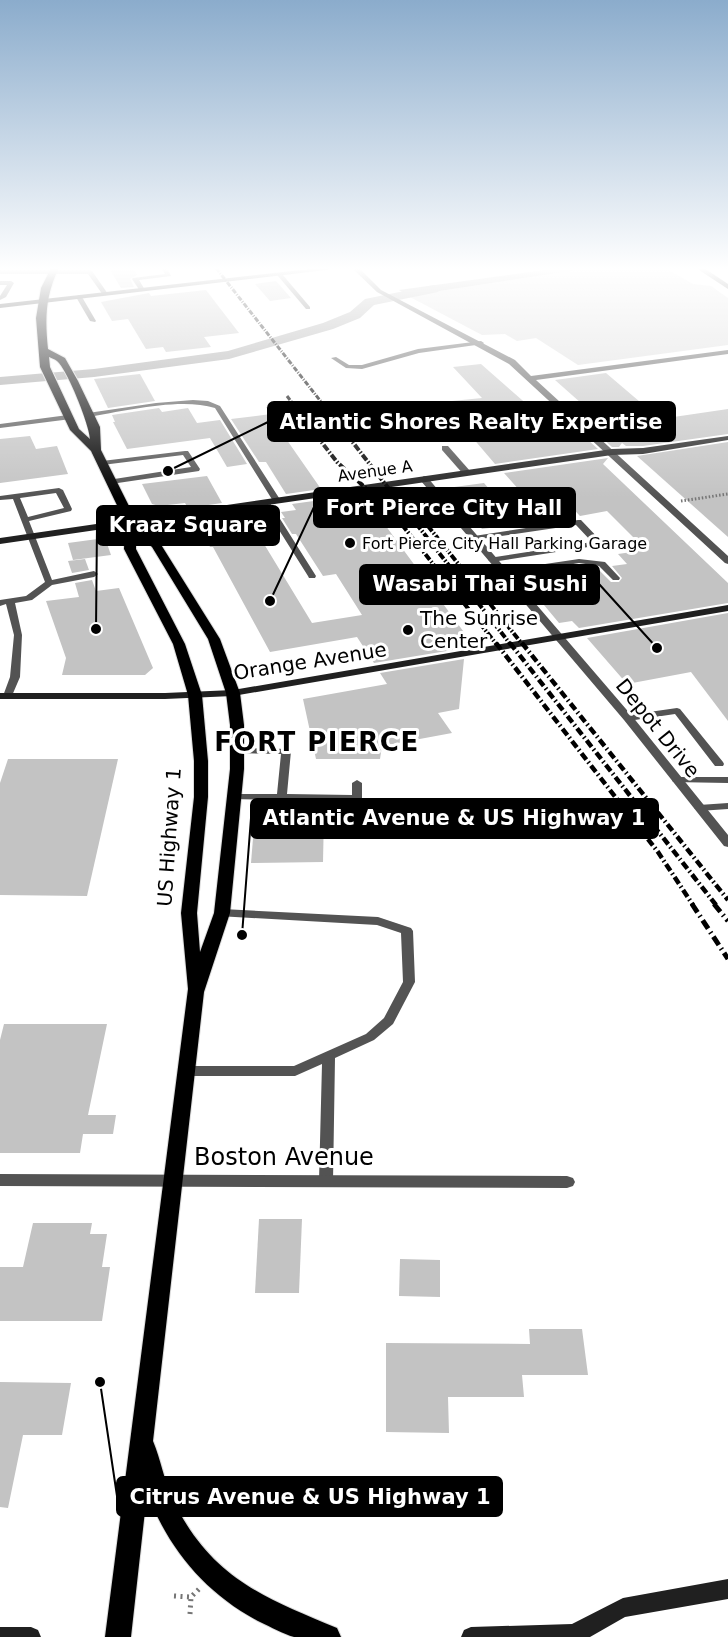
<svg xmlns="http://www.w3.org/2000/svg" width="728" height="1637" viewBox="0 0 728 1637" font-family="'DejaVu Sans',sans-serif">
<rect width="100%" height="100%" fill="#fff"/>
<polygon fill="#dadada" points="591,268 665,268 693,284 711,286 728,298 728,345 578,365 536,338 517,341 505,334 482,335 410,297 433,292"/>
<polygon fill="#a1a1a1" points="559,268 591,268 433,292 410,297 399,290"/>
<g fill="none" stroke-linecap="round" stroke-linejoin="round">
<polygon fill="#a1a1a1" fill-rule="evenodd" points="434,285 440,289 438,292 374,305 360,318 333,329 229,359 94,377 0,385 0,377 94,369 228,351 323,323 350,312 365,299"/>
</g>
<g fill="#c3c3c3">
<polygon points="109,268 133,268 137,275 130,279 134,287 121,288"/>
<polygon points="276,281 291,298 270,301 255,284"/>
<polygon points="206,290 239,333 204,337 211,347 166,352 163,347 146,349 128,319 112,321 101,302 149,293 151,296"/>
<polygon points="481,364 546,421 565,419 598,449 495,464 442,402 482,398 453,367"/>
<polygon points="606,373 660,419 728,409 728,434 643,446 626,446 622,443 619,447 612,447 579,417 590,415 578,404 581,403 555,380"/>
<polygon points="140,374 155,401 108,408 94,379"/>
<polygon points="286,405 305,430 282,433 321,489 286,494 266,462 259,462 231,419 271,414 266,407"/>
<polygon points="159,408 162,412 188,408 197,423 220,420 247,464 227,467 210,438 127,449 113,422 115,422 112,415"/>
<polygon points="30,436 36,449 57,446 68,474 0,483 0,439"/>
<polygon points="728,442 728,537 637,456"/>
<polygon points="608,458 603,464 728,583 728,603 579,628 572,621 559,623 524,581 598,569 611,582 619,582 622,578 612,566 627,564 618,554 646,550 607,511 580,516 557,492 544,494 539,489 521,492 504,473"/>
<polygon points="207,476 222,503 188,508 185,503 159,506 152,504 142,484"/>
<polygon points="484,483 519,524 482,529 447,488"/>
<polygon points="328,499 332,505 366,499 466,635 465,648 374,663 357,637 270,652 213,547 210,547 194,518 227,513 234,525 270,520 280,536 261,539 312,623 362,615 336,574 323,576 296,534 292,534 282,518 285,518 281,512 296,510 292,504"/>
<polygon points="105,538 111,555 73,560 68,543"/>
<polygon points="85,559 89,570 72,573 68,561"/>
<polygon points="92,580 96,591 119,588 153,668 145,675 62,675 66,658 46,601 79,597 75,583"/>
<polygon points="728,613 728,721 691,672 627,684 587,638"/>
<polygon points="464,659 459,709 438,713 452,733 382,746 380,759 316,759 303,699 387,684 380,673"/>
<polygon points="8,759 118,759 87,896 0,895 0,783"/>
<polygon points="324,813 323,862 251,863 255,814"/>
<polygon points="4,1024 107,1024 88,1115 116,1115 113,1134 83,1134 80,1153 0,1153 0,1040"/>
<polygon points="259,1219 302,1219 299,1293 255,1293"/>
<polygon points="33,1223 92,1223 90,1234 107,1234 102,1267 110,1267 102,1321 0,1321 0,1267 23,1267"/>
<polygon points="400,1259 440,1260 440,1297 399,1296"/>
<polygon points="529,1329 582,1329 588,1375 522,1375 524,1397 448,1397 449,1433 386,1432 386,1343 530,1344"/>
<polygon points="0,1382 71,1383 62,1435 23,1435 8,1508 0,1507"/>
</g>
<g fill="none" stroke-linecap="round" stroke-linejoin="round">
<g stroke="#dbdbdb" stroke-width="2">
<path id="primary" d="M51 268H59C45 296 45 319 48 349L65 358 78 381 100 427 101 450 136 520 160 543 220 639 240 693 244 725V769L230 913 204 992 153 1441C161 1460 164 1480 172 1498 210 1577 262 1597 337 1628L341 1637C326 1637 308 1637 294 1637 283 1634 271 1627 260 1622 206 1594 169 1550 147 1493L131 1637H105L188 989 181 913 194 797V761L188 695 173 644 124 549 125 522 91 451 70 430 40 367 36 318 41 288ZM49 357C51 358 55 359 57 361 67 369 90 426 90 439L79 429 50 367ZM136 533 152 547 208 639 226 693 230 725V769L214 913 200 952 197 913 208 797V761L202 695 185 644 136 549Z"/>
</g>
<polyline stroke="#757575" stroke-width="3" stroke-dasharray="1.5 2" stroke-linecap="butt" points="681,501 728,494"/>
<g stroke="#757575" stroke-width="5" stroke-dasharray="2 4.5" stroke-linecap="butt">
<polyline points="174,1596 191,1597"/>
<polyline points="190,1614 191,1597 200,1588"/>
</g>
<g fill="#535353" fill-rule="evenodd">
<polygon points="161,268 167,268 171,276 139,280 145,290 140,291 132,279 133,278 165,274"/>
<polygon points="0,270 90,270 92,271 108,294 103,295 88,274 0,274"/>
<polygon points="278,274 282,274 310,307 310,309 306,309 278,276"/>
<polygon points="0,281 11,281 14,283 6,297 0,300 0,296 7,285 0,285"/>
<polygon points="79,295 82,297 96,321 95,322 90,321 76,297"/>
<polygon points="481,341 484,343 483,344 419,353 362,369 346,368 331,358 336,357 349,365 362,365 418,349"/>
<path d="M193 400 208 401 220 406 281 501 280 503H274L273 501 215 408C181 397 124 411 88 417L84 415 88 413 156 403Z"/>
<polygon points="442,446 448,446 470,471 470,475 464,475 442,450"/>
<polygon points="185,451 188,451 200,469 199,471 111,484 107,482 108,480 191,467 183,455 102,465 98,463 102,461"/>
<path d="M59 488 63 490 72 509 71 511 29 521 52 580 94 571 98 574 94 577 52 585 32 600 15 603 22 635 20 677 11 698H5L3 696 10 677 14 635 6 604 0 606V600L26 596 45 582 13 499 0 500V496ZM56 493 64 508 28 517 20 498Z"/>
<polygon points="263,501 266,501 270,503 316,576 315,578 309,578 308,576 262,503"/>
<polygon points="578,520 581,520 601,541 601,545 492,562 488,560 489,558 592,542 576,525 474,540 470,538 474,536"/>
<polygon points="579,559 605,562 620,578 619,580 613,580 599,566 579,563 504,576 500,573 504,570"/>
<polygon points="677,708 680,709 723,762 724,764 723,766 715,766 675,714 628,721 623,718 628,715"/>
<polygon points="238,748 290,749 291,751 287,794 352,795 352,783 357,780 362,783 362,798 357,801 230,799 229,797 234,794 277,794 281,754 234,753 233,751 234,749"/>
<polygon points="677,777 728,777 728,783 673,782 672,780"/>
<polygon points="728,803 728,809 699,811 694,808 699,805"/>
<polygon points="222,909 378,917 411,928 413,931 415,982 393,1024 374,1040 335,1058 333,1181 331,1185 326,1186 321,1185 319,1181 322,1064 295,1076 186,1076 182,1074 180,1071 182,1068 186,1066 294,1066 366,1034 384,1018 403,982 401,933 377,925 218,916 216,913 218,910"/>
</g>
<g fill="#535353" fill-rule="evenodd">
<polygon points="352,268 359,268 381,290 515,360 531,376 728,350 728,354 536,380 728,556 728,564 725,563 509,364 377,292"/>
<polygon points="68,415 71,415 71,419 0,428 0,424"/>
<polygon points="424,476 427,477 632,716 728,835 728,847 724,846 624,720 421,481 420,479"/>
<polygon points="0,1174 567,1176 573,1178 575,1182 573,1186 567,1188 0,1186"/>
</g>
<g fill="#202020" fill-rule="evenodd">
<polygon points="318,268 343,268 0,308 0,304"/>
<polygon points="696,268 704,268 728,284 728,289"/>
<polygon points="728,436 728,440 643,454 612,455 0,544 0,538 612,449 643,448"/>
<polygon points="728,605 728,611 233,696 165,699 0,699 0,693 165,693 233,690"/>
<polygon points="728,1579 728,1599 625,1617 590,1637 461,1637 464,1630 471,1627 572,1624 623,1598"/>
<polygon points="0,1627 31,1627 38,1630 41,1637 0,1637"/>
</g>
<use href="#primary" fill="#000" fill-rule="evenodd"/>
<g stroke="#000" stroke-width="3" stroke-dasharray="5 1.5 1 1.5" stroke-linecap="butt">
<polyline points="216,268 348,436"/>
<polyline points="287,396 317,436"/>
</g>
<g stroke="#000" stroke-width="4" stroke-dasharray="7 2 1.5 2" stroke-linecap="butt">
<polyline points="316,435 337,462 392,512 497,645"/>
<polyline points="347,435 511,645"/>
<polyline points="420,516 523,645"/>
</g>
<g stroke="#000" stroke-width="4.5" stroke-dasharray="8 3 1.5 3" stroke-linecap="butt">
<polyline points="496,643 658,852 693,905"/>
<polyline points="510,643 716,905"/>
<polyline points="522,643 728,900"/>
</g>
<g stroke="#000" stroke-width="5" stroke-dasharray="10 4 1.5 4" stroke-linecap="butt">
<polyline points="692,904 728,959"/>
<polyline points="714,904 728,921"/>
</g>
</g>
<linearGradient id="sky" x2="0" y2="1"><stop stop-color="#8baccc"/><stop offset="0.54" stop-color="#fff"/><stop offset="1" stop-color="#fff" stop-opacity="0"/></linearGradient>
<rect width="728" height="498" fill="url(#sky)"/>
<g fill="#000" stroke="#fff" stroke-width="2">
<circle cx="350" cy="543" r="6"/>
<circle cx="408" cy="630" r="6"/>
</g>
<g text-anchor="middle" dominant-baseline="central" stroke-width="6" stroke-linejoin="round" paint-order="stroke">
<g font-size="16" fill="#000" stroke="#fff">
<text transform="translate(375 471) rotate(-8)">Avenue A</text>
</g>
<g font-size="16" fill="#000" stroke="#fff" text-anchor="start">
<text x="362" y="543">Fort Pierce City Hall Parking Garage</text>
</g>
<g font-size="20" fill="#000" stroke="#fff" text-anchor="start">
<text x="420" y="618">The Sunrise<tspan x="420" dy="23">Center</tspan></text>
</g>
<g font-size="20" fill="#000" stroke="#fff">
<text transform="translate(310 661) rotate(-9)">Orange Avenue</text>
<text transform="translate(658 728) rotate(51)">Depot Drive</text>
<text transform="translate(169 837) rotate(-86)">US Highway 1</text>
</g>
<g font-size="24" fill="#000" stroke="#fff">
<text x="284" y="1157">Boston Avenue</text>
</g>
<g font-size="26" font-weight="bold" letter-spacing="1.5" fill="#000" stroke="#fff">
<text x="317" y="742">FORT PIERCE</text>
</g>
</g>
<path fill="none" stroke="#000" stroke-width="2" d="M168 471L268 422M270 601L314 507M96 629L97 525M657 648L599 584M242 935L251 818M100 1382L117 1496"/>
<g fill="#000" stroke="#fff" stroke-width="2">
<circle cx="168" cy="471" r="6"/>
<circle cx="270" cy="601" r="6"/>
<circle cx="96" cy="629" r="6"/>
<circle cx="657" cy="648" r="6"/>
<circle cx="242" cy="935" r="6"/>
<circle cx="100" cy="1382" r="6"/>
</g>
<g fill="#000" stroke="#000" stroke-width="2">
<rect x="268" y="402" width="407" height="39" rx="6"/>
<rect x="314" y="488" width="261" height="39" rx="6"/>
<rect x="97" y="506" width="182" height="39" rx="6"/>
<rect x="360" y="565" width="239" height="39" rx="6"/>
<rect x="251" y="799" width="407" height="39" rx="6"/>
<rect x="117" y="1477" width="385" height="39" rx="6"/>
</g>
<g font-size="21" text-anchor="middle" font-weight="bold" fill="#fff">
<text x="471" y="429">Atlantic Shores Realty Expertise</text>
<text x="444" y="515">Fort Pierce City Hall</text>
<text x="188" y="532">Kraaz Square</text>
<text x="480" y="591">Wasabi Thai Sushi</text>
<text x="454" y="825">Atlantic Avenue &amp; US Highway 1</text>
<text x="310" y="1504">Citrus Avenue &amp; US Highway 1</text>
</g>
</svg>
